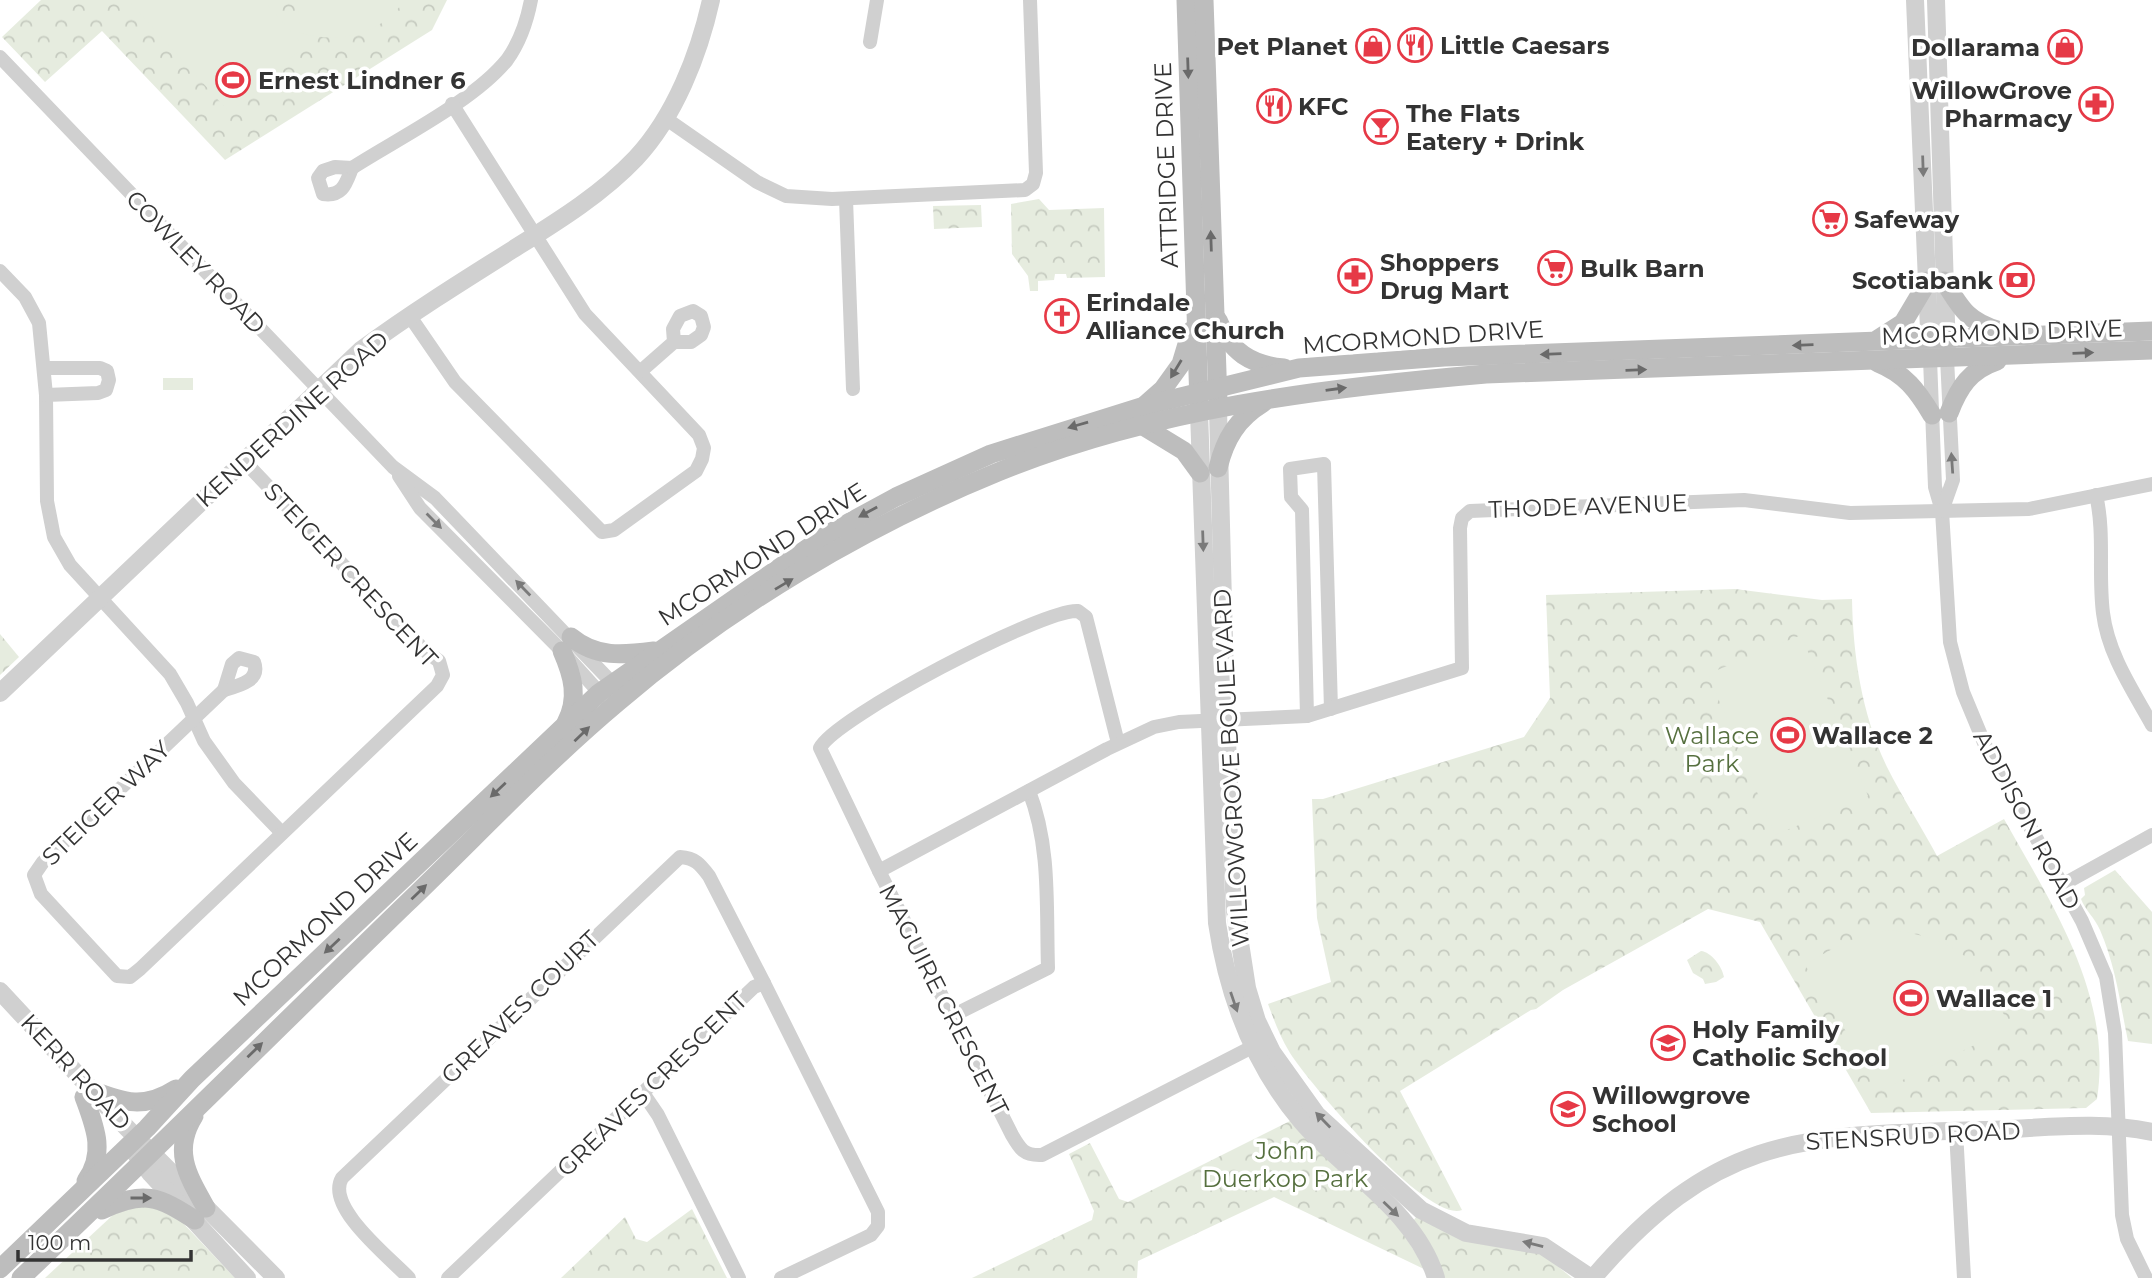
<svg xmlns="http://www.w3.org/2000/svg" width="2152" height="1278" viewBox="0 0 2152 1278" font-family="Montserrat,sans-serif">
<defs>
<pattern id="park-crowns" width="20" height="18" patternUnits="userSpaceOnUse" patternTransform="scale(1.75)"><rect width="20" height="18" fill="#e6ecdf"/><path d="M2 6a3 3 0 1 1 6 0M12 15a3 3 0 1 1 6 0" fill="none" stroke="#c6cbc0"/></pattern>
</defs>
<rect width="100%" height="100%" fill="#fff"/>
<g fill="url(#park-crowns)">
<polygon points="41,0 447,0 432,30 225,160 102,31 45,82 2,37"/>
<polygon points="1039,199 1049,210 1104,208 1105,277 1067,278 1066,274 1055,274 1054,280 1038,281 1038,291 1030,291 1028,276 1012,254 1011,204"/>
<polygon points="981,205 982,227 934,229 933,206"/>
<path d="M1735 589 1822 600 1852 599C1853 656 1862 715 1887 767 1902 797 1921 826 1937 856L2004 819C2052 905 2113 995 2097 1099L2086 1108 1871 1113 1760 922 1708 909 1563 990 1536 1009 1531 1010 1400 1091 1462 1210C1428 1224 1309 1083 1290 1053 1280 1037 1274 1020 1268 1004L1331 982 1317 918 1312 799H1323L1524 737 1550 698 1546 595Z"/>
<polygon points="0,634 19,657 0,675"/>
<path d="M2115 870 2152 912V1044L2128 1041C2120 1003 2116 967 2100 930 2095 918 2085 910 2081 899L2085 895 2084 888Z"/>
<path d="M1701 951C1711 952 1722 966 1724 977L1716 982 1705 984 1703 979 1693 973 1687 960Z"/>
<polygon points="1292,1120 1395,1220 1426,1270 1274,1197 1138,1261 1137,1278 972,1278 1092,1220 1094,1211 1069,1154 1090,1143 1119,1199 1128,1202"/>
<polygon points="148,1203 182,1222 235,1278 45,1278 114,1214"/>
<polygon points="692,1209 727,1278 561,1278 625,1217 636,1239 647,1242"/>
<polygon points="1417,1216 1538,1250 1572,1278 1442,1278 1413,1221"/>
</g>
<g fill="#e6ecdf">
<polygon points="128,0 263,0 304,46 230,113"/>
<path d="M297 0H405C379 35 342 44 300 33Z"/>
<rect x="163" y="378" width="30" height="12"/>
<polygon points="1801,635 1868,796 1775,835 1708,674"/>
<path d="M1891 930C1952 938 1980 957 2004 1015L1993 1036 1882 1090 1805 965C1833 947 1857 935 1891 930Z"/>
</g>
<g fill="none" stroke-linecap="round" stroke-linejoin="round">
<g stroke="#d0d0d0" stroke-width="14">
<polyline points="870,42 877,0"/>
<polyline points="0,57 393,467 435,498 619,690"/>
<polyline points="665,118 757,182 786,196 832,199 1025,190 1033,184 1036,173 1030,0"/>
<path d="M335 167 352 168C346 183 343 197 323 194L318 178 323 171Z"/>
<path d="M352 168C397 139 474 101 507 60 520 42 527 21 531 0"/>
<polyline points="846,199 853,389"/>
<polyline points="0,271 25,297 39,323 46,395 47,501 54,537 70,565 170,674 187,703 204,741 234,783 282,833"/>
<polyline points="409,315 455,382 602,532 614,530 696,471 702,459 704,448 699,435 585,314 452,104"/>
<polyline points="1930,359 1935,487 1942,511 1950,642 1963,692 1985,745 2082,921 2106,977 2115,1033 2122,1215 2127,1239 2146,1278"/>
<polyline points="45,368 100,368 107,371 109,380 106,390 98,393 46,395"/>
<polyline points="641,371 674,342 691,342 701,335 704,327 701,316 693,311 680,316 673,329 674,342"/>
<polyline points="399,476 420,508 562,651 606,700"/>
<path d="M2096 495C2105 533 2098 574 2103 613 2108 654 2132 689 2152 725"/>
<polyline points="1942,511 1953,480 1947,358"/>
<path d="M239 658 254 662C261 681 238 686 224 690L232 664Z"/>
<polyline points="224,690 43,862 34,875 41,894 117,976 130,977 140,969 437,686 443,675 439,661 424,650 244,461"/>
<polyline points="1307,716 1302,510 1291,497 1290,469 1324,464 1331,709"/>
<path d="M879 871 820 748C834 718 1044 608 1078 611L1086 617 1118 743"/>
<polyline points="2062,885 2152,835"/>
<path d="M954 1015 1048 968C1046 908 1051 847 1029 791"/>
<path d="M1262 1042 1042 1155C1024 1156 1020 1149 1012 1135L879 871 1107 749 1154 727 1179 722 1307 716 1462 668 1460 528 1462 518 1470 511 1744 500 1850 513 2029 509 2152 484"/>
<polyline points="643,1093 658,1115 739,1278"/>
<polyline points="1956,1131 1964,1278"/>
<path d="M409 1278C389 1257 325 1207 342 1178L680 857C695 858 700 864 709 876L764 983"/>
<polyline points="448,1278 754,987 764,983 878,1212 878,1226 871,1235 781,1278"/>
</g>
<g stroke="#d0d0d0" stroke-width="18">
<polyline points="1915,0 1930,352"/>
<polyline points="1936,0 1947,353"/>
<polyline points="1218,409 1226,719 1235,911 1247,988 1257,1021 1272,1052 1317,1115 1421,1210 1466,1233 1543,1246 1591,1278"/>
<path d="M1199 412 1217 923C1228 997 1253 1064 1302 1122 1345 1172 1416 1211 1436 1278"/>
<path d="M0 693 361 350C410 314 461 282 512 250 555 223 601 195 636 158 675 116 699 54 711 0"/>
<polyline points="0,991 127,1128 276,1278"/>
<polyline points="133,1150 151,1174 247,1278"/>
<path d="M1593 1278C1719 1132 1802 1136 1982 1130 2039 1129 2096 1120 2152 1132"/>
</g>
<g stroke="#bdbdbd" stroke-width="19">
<polyline points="1186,0 1199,404"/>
<polyline points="1204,0 1218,401"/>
<path d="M1944 281C1961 309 1968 322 2000 331"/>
<path d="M1218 320C1230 352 1251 365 1284 368"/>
<polyline points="1878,339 1903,323 1928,281"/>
<path d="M1878 363C1905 374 1917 390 1932 415"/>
<polyline points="1146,404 1163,389 1181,364 1191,331"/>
<path d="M1949 413C1959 387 1970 370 1997 361"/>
<polyline points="1143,426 1184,451 1200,473"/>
<path d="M1218 468C1225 439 1237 419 1263 403"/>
<path d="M571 637C596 658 623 655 654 651"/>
<path d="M562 651C573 676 579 698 566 723"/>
<path d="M92 1090C124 1103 145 1109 176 1089"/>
<path d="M84 1097C95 1127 106 1152 86 1181"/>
<path d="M194 1116C172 1151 188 1176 206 1208"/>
<path d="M102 1210C144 1190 158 1196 195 1220"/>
<polyline points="0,1269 147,1128 192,1079 599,693 828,534 896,497 991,454 1144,406 1299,368 1444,357 2152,331"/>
<path d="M21 1278C151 1155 277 1029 405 905 476 837 543 765 618 702 729 607 863 527 998 472 1152 409 1321 388 1486 374L2152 350"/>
</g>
</g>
<defs><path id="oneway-solid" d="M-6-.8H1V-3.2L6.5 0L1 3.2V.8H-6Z" transform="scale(1.75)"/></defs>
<g fill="#6a6a6a">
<use href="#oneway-solid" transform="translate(1188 68) rotate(88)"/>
<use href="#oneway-solid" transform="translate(1211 241) rotate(-92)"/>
<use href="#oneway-solid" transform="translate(1803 345) rotate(178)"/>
<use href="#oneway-solid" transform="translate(2083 353) rotate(-2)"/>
<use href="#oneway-solid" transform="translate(1551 354) rotate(178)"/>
<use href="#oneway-solid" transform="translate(1176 369) rotate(121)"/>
<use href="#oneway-solid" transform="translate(1636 370) rotate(-2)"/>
<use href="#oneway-solid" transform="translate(1336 389) rotate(-8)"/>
<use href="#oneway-solid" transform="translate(1078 425) rotate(164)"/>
<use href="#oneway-solid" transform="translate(868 512) rotate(151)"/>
<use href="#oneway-solid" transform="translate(784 584) rotate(-31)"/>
<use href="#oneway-solid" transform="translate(582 734) rotate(-44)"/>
<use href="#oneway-solid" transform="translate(498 790) rotate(137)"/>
<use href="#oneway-solid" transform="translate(419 892) rotate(-44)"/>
<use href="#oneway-solid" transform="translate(332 946) rotate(137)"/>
<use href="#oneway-solid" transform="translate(255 1050) rotate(-44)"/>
<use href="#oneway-solid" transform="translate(141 1198)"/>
</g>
<g fill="#7a7a7a">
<use href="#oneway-solid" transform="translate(1923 166) rotate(88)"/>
<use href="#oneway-solid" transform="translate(1952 463) rotate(-94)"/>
<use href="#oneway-solid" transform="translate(434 521) rotate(45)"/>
<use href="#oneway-solid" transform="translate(1203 541) rotate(88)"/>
<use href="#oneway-solid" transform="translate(523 588) rotate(-134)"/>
<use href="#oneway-solid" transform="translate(1234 1002) rotate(71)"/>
<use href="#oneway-solid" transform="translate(1323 1120) rotate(-134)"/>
<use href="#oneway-solid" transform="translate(1391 1209) rotate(44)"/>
<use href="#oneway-solid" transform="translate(1533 1244) rotate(-166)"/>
</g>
<defs>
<g id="restaurant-ring" transform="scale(1.75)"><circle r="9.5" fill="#fff" stroke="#e63946" stroke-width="1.5"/><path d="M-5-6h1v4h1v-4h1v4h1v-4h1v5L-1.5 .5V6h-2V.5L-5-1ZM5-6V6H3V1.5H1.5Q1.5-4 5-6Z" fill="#e63946"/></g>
<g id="shop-ring" transform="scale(1.75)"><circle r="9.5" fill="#fff" stroke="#e63946" stroke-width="1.5"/><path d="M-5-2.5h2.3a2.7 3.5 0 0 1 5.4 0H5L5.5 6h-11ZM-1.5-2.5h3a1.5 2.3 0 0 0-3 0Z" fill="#e63946"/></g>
<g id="stadium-ring" transform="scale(1.75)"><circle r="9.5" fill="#fff" stroke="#e63946" stroke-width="1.5"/><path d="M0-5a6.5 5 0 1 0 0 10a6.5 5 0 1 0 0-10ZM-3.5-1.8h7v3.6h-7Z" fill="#e63946"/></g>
<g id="pharmacy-ring" transform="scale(1.75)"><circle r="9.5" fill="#fff" stroke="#e63946" stroke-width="1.5"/><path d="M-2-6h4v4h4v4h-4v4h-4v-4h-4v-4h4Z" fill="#e63946"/></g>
<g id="bar-ring" transform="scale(1.75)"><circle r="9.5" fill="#fff" stroke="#e63946" stroke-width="1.5"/><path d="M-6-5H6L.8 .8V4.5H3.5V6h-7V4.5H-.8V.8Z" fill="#e63946"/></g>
<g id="supermarket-ring" transform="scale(1.75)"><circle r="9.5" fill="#fff" stroke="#e63946" stroke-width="1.5"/><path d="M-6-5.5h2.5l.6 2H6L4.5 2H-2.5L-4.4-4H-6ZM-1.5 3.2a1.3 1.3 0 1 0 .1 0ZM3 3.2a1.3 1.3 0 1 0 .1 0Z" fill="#e63946"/></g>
<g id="bank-ring" transform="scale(1.75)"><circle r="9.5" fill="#fff" stroke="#e63946" stroke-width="1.5"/><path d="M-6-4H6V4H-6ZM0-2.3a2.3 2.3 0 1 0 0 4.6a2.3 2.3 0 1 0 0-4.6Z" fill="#e63946"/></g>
<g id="church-ring" transform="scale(1.75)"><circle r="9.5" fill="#fff" stroke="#e63946" stroke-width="1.5"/><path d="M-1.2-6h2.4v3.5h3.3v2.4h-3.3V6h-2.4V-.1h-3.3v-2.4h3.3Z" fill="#e63946"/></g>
<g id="school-ring" transform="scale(1.75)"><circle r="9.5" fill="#fff" stroke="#e63946" stroke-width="1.5"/><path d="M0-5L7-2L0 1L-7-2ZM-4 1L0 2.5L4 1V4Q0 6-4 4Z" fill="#e63946"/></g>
</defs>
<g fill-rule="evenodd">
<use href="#restaurant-ring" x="1415" y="45"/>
<use href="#shop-ring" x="1373" y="46"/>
<use href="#shop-ring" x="2065" y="47"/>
<use href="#stadium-ring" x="233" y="80"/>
<use href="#pharmacy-ring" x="2096" y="104"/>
<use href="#restaurant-ring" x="1274" y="106"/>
<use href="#bar-ring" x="1381" y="127"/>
<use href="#supermarket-ring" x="1830" y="219"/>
<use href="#supermarket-ring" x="1555" y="268"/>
<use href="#pharmacy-ring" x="1355" y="276"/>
<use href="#bank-ring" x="2017" y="280"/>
<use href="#church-ring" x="1062" y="316"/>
<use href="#stadium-ring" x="1788" y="735"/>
<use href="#stadium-ring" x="1911" y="998"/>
<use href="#school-ring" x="1668" y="1043"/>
<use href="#school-ring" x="1568" y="1109"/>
</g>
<g text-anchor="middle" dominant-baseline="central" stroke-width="7" stroke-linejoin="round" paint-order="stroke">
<g font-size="24" font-weight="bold" fill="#333" stroke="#fff" text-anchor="start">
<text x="1440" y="45">Little Caesars</text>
<text x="1348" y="46" text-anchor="end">Pet Planet</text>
<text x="2040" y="47" text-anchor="end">Dollarama</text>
<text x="258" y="80">Ernest Lindner 6</text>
<text x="2072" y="90" text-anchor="end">WillowGrove<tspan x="2072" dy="28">Pharmacy</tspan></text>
<text x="1298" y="106">KFC</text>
<text x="1406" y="113">The Flats<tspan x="1406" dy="28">Eatery + Drink</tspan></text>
<text x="1854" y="219">Safeway</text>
<text x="1380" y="262">Shoppers<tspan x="1380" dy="28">Drug Mart</tspan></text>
<text x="1580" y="268">Bulk Barn</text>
<text x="1993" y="280" text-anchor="end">Scotiabank</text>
<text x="1086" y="302">Erindale<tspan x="1086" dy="28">Alliance Church</tspan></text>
<text x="1812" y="735">Wallace 2</text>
<text x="1936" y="998">Wallace 1</text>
<text x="1692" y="1029">Holy Family<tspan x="1692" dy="28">Catholic School</tspan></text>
<text x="1592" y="1095">Willowgrove<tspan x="1592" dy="28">School</tspan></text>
</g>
<g font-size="24" fill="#333" stroke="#fff">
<text transform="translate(1166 165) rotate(-92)">ATTRIDGE DRIVE</text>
<text transform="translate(196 262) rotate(46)">COWLEY ROAD</text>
<text transform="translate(2002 332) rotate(-2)">MCORMOND DRIVE</text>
<text transform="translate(1423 337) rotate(-4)">MCORMOND DRIVE</text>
<text transform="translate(292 419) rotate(-42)">KENDERDINE ROAD</text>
<text transform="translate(1588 506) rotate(-2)">THODE AVENUE</text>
<text transform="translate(762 554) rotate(-33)">MCORMOND DRIVE</text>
<text transform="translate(351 575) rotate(47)">STEIGER CRESCENT</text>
<text transform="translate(1231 768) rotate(-93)">WILLOWGROVE BOULEVARD</text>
<text transform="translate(106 803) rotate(-44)">STEIGER WAY</text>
<text transform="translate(2027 820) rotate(62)">ADDISON ROAD</text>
<text transform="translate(325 919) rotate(-43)">MCORMOND DRIVE</text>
<text transform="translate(944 1000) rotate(63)">MAGUIRE CRESCENT</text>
<text transform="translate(520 1007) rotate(-44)">GREAVES COURT</text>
<text transform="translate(76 1072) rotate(47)">KERR ROAD</text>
<text transform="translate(652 1084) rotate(-44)">GREAVES CRESCENT</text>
<text transform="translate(1913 1136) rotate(-3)">STENSRUD ROAD</text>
</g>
<g font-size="24" fill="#56703f" stroke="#fff">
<text x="1712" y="735">Wallace<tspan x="1712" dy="28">Park</tspan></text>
<text x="1285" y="1150">John<tspan x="1285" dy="28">Duerkop Park</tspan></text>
</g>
</g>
<path d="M18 1250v10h173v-10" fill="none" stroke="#333333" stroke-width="3.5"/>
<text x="28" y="1250" font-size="21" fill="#333333" stroke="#ffffff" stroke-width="5" paint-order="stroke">100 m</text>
</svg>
